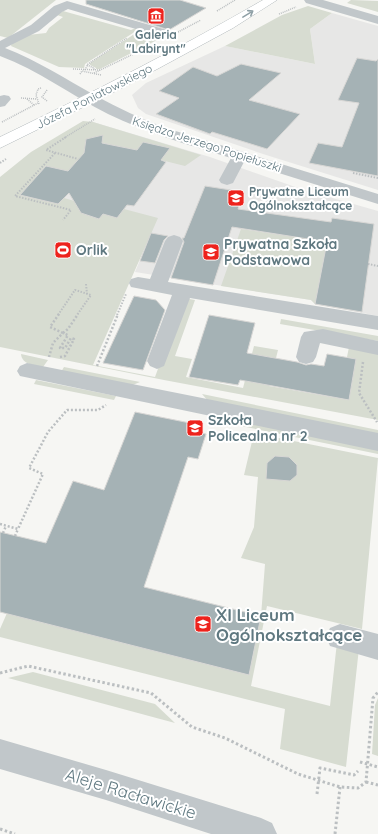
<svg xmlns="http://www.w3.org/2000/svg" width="378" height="834" viewBox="0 0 378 834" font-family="Quicksand,sans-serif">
<rect width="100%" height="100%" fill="#f6f6f3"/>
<g fill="#e7e7e6">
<polygon points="332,13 378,26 378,190 263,154 146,114 138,108 132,95 146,83 225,46 315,64 310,29"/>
<polygon points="93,122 210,157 301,189 378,211 378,316 315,304 311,300 135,272 151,234 7,199"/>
</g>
<g fill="#d7dcd1">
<polygon points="0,0 56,0 8,38 0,36"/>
<polygon points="351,0 378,1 378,12 347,3"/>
<polygon points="308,6 332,13 310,29 315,64 225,46 282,15"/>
<polygon points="63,11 131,30 136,28 136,31 85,64 84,68 59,67 11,46 12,43 28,35 46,33 49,28 63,17 57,15"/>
<polygon points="136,33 157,40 100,69 96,69 96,68 90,65 90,63"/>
<polygon points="83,121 93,122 201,155 185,166 161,160 170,148 143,142 137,150 103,143 91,146 68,171 46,166 20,195 58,204 64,198 78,202 81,213 99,219 103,214 117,218 124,209 158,218 93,365 155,377 184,298 195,300 175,356 192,359 186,377 243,388 254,346 278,350 269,386 349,400 355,359 347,357 349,347 378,353 378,420 164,380 0,347 0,177 31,152"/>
<polygon points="241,229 316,240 328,236 315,304 311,300 221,286"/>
<polygon points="281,319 378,336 378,341 280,324"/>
<path d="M21 354 48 360 43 367C35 365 22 365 21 354Z"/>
<polygon points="64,367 140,382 130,386 61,372"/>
<polygon points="36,380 116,396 114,400 34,384"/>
<polygon points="202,394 378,430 378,435 208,401"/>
<polygon points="227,418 378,449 378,454 226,423"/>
<polygon points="254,433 378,458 362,629 267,606 251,686 330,706 337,642 359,648 346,767 280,749 285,709 0,637 0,629 7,613 249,675 261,616 265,564 241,558 254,527 258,477 244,475"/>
<polygon points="33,672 155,704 175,723 8,678"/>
<polygon points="378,698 378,756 372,754 375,705"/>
</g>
<g fill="#a5b2b5" stroke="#d8d7d5">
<polygon points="86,0 180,0 206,8 169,30 86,4"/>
<polygon points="357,58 376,61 378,59 378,176 309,163 318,143 342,147 359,103 338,100"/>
<polygon points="241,64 281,73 249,100 300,114 267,149 212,132 210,134 156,114 179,98 159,91 193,67 217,76"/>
<polygon points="103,135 102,143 137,150 143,142 170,148 161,160 166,162 134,206 127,205 117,218 103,214 99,219 81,213 69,193 58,204 20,195 46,166 68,171 84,153 86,139"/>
<polygon points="205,186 244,192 238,209 331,222 332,218 374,224 362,312 315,304 327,242 232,227 213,285 171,278 184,242 182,238 184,238"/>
<polygon points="151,233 168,236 164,240 155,263 140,261"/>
<polygon points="134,296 156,300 165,310 143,370 103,363"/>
<polygon points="209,315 255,323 247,353 297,362 306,365 311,364 324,366 327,354 356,359 349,400 240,380 238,385 189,377"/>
<polygon points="135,412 200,425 197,432 206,434 198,459 188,457 144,587 261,616 249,675 0,612 0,532 46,543 73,481 104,490"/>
<polygon points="275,456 289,457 297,465 297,475 290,481 266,479 267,463"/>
</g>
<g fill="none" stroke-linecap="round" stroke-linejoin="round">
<g stroke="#b2b9bc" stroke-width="1">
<path id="major" d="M263 0H277L233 28 124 87 0 148V137C89 94 177 50 263 0Z"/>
</g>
<g stroke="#bbbfc1" stroke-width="1.5" stroke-dasharray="1 1" stroke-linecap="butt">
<polyline points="217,11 235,0"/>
<polyline points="279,14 296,7"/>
<polyline points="178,32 201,20"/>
<polyline points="87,65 94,68 94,70"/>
<polyline points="73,69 100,70"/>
<polyline points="85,70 88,64 127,38"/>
<polyline points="94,73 150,46"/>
<polyline points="80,74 82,71 101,75"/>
<polyline points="47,90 42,97 47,101"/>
<polyline points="21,98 36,99"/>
<polyline points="27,99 34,105"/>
<polyline points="39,104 36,95 38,89 41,88"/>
<polyline points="2,122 38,103"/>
<polyline points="64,138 95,119"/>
</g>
<g stroke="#bbbfc1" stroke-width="2" stroke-dasharray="1.5 1.5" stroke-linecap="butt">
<polyline points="66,137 46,150 78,159"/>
<polyline points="55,153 15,196 71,210 63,220"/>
<polyline points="0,163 6,159"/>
<polyline points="353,173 378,178"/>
<polyline points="368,264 378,266"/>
<polyline points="86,284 87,294"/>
<polyline points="58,315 75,290 91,295 77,315"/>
<polyline points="117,315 126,294"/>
</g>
<g stroke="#bbbfc1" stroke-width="2.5" stroke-dasharray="2 2" stroke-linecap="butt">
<polyline points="59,314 50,327 63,333"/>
<polyline points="63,333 68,329 78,314"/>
<polyline points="49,357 53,343 63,333"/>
<polyline points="60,357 65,356 74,339 71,338 65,348 60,348 68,335 63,333"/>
<polyline points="363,362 359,393 377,422"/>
<polyline points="97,366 118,314"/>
<polyline points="0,524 18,529 43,474 29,468 48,432 67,410 98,410 106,405"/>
<polyline points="3,533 6,526"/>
<polyline points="15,536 18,529"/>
</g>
<g stroke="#bbbfc1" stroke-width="3" stroke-dasharray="2.5 2.5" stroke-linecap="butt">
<polyline points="0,673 28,666 151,693 192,727 225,738 298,774 340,787 358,788 366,782 373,698 378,692"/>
<polyline points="360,762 378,767"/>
<polyline points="366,782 378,785"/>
<polyline points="317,794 320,768 354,775 358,771"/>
<polyline points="0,829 15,834"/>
<polyline points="335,834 340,787"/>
</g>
<g fill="#c1c7ca" fill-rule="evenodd">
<polygon points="304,0 323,0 378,16 378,24 306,3"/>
<path d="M67 1 167 30 169 33 167 36 163 37 68 9 62 12 39 31 5 48C38 61 66 79 96 96 118 108 142 119 166 128L378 194V204L244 162 233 183 227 185 221 183 219 180 231 158C189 145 147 133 108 114 71 95 38 70 0 56V41L31 25 54 6Z"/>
<polygon points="4,95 9,96 11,99 5,106 0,107 0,96"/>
<polygon points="174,235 180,237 183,241 168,282 378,316 378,330 190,298 164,366 157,369 150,366 147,361 172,295 131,287 129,283 131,279 138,277 150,279 165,241 168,237"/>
<polygon points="323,329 378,341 378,355 320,343 316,357 313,362 306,364 299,362 296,357 301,337 304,332"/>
<polygon points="27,363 378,433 378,451 20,376 17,371 20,366"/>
<polygon points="340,624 378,634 378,660 330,646 326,637 330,628"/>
<polygon points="0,739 106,770 261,818 272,823 277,834 211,834 106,800 0,769"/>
</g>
<use href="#major" fill="#fff" fill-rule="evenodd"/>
</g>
<defs><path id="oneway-shaft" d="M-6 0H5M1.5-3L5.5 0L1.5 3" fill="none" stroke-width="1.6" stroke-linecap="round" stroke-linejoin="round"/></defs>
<use stroke="#8fa0a6" href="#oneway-shaft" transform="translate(248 14) rotate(-31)"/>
<defs>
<g id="museum-square" transform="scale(0.9)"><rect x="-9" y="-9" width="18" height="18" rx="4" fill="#ed221c" stroke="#fff"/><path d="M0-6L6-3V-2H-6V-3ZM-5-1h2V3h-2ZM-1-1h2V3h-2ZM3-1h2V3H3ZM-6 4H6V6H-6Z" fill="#fff"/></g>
<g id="school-square" transform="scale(0.9)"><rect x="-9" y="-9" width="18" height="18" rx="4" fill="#ed221c" stroke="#fff"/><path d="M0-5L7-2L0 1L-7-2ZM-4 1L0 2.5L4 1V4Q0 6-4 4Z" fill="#fff"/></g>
<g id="stadium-square" transform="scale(0.9)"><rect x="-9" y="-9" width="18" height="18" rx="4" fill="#ed221c" stroke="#fff"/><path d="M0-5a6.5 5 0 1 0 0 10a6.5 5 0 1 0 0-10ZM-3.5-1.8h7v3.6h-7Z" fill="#fff"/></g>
<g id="university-square" transform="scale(0.9)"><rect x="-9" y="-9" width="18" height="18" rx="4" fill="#ed221c" stroke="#fff"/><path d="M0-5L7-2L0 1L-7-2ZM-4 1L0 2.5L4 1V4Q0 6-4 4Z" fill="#fff"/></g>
</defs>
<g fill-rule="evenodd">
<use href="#museum-square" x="156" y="16"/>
<use href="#school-square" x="236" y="198"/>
<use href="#stadium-square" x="63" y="250"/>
<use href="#school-square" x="211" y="252"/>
<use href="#university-square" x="195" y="428"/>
<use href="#school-square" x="203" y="624"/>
</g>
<g text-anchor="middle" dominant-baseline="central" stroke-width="4" stroke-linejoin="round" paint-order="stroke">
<g font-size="12" font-weight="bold" fill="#5f7880" stroke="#fff">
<text x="156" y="34">Galeria<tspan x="156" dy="14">"Labirynt"</tspan></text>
<text x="249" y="191" text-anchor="start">Prywatne Liceum<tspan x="249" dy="14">Ogólnokształcące</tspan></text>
</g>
<g font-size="12" fill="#5f7880" stroke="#fff">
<text transform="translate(94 96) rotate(-27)">Józefa Poniatowskiego</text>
<text transform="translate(207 144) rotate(18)">Księdza Jerzego Popiełuszki</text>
</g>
<g font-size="14" font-weight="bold" fill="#5f7880" stroke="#fff" text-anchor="start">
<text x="224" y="244">Prywatna Szkoła<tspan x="224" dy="16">Podstawowa</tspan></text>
<text x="76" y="250">Orlik</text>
<text x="208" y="420">Szkoła<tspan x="208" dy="16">Policealna nr 2</tspan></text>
</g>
<g font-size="17" font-weight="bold" fill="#5f7880" stroke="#fff" text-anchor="start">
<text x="216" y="614">XI Liceum<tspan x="216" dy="20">Ogólnokształcące</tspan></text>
</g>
<g font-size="17" fill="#5f7880" stroke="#fff">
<text transform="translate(131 793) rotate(17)">Aleje Racławickie</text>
</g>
</g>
</svg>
